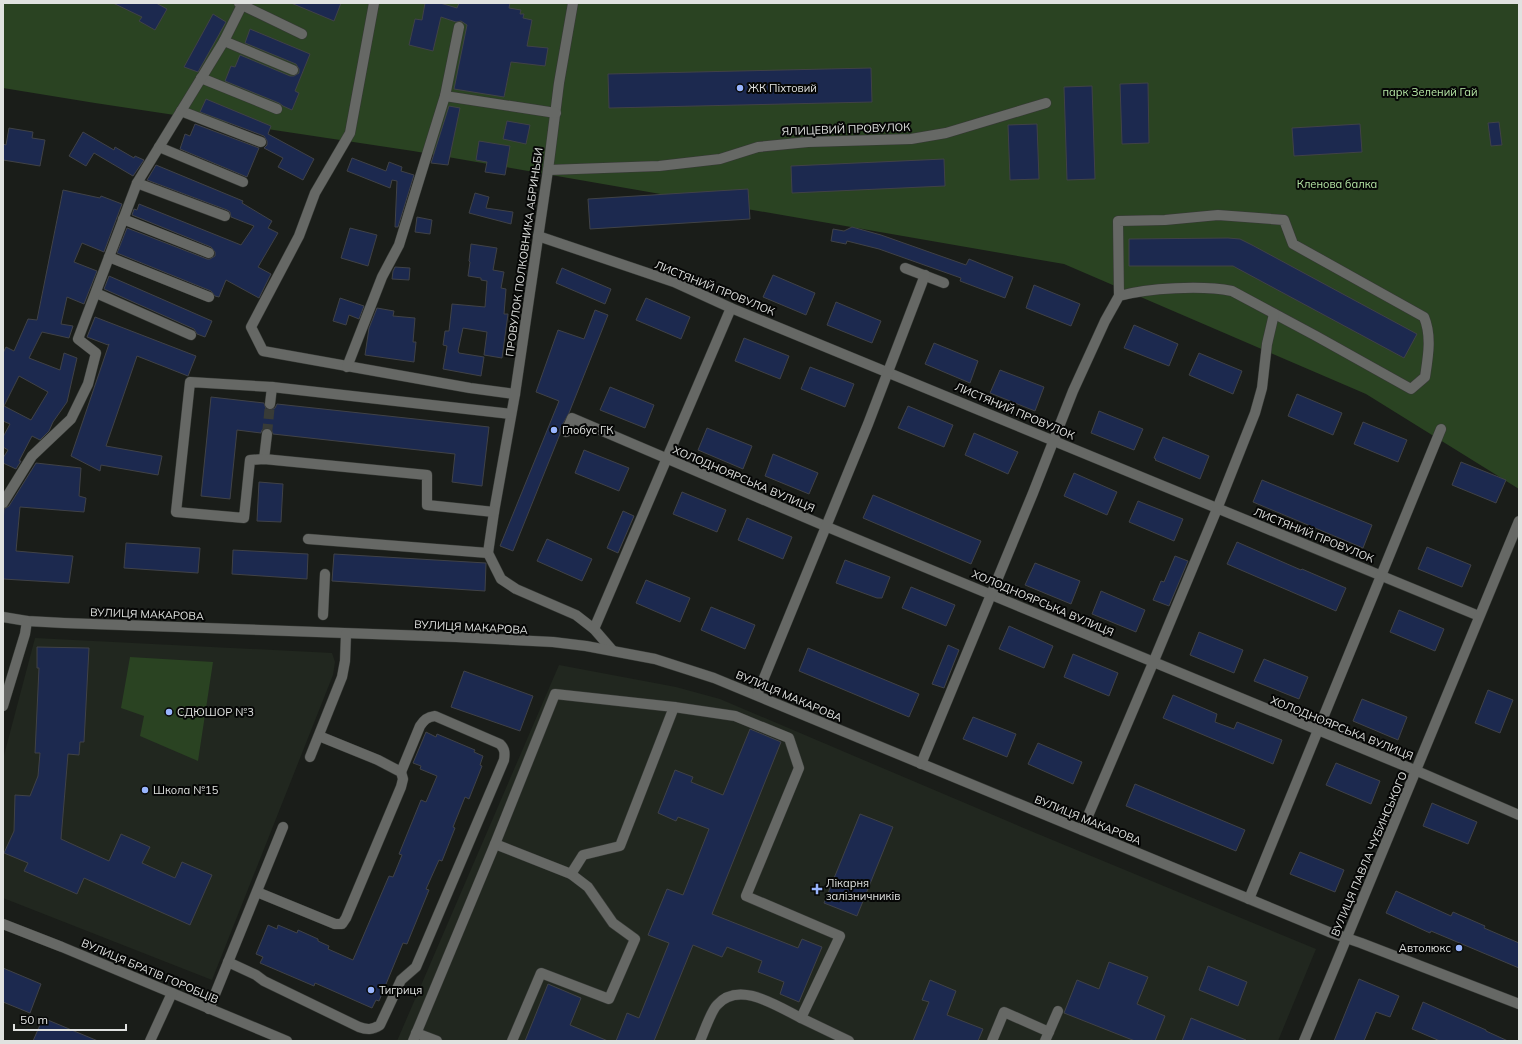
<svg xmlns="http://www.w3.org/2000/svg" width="1522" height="1044" viewBox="0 0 1522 1044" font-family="Mulish,sans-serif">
<rect width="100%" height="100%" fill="#1a1d19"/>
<g fill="#21271f">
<polygon points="35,638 332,653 335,662 333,675 212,980 3,898 3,759"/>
<polygon points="559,665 676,687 720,699 1026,829 1316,949 1278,1041 397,1041"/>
</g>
<g fill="#2a4322">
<polygon points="3,3 1519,3 1519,489 1366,394 1064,264 413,151 95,103 3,88"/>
<polygon points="130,657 213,662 198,761 140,736 144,716 121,708"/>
</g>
<g fill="#1c294f" stroke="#404247" fill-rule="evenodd">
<polygon points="113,3 156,3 167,9 155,30 139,21 142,17"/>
<polygon points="291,3 341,3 334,21"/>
<polygon points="425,3 440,3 457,8 459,3 510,3 509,8 521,10 520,14 524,14 523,18 532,20 527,46 548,48 545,66 511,62 504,97 454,89 467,25 461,21 456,22 441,17 433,51 409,45 415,19 422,20"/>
<polygon points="213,14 226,22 198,72 184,67"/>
<polygon points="250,29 310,54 295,91 299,93 292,110 283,106 279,103 225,81 231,66 235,67 240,55 290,76 294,76 299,73 299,69 296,64 245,43"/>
<polygon points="871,68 872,102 609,108 608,74"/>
<polygon points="1148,83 1149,143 1122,144 1120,84"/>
<polygon points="1092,86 1095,179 1067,180 1064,87"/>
<polygon points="206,99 271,126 268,134 314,159 303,180 278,167 283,158 264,148 267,145 267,141 264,136 200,112"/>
<polygon points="449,106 460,108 448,165 431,163"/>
<polygon points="507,121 530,125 526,144 503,139"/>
<polygon points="1499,122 1502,145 1491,146 1488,123"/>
<polygon points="195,124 259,148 247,177 180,149 185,134 190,136"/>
<polygon points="1037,124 1039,179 1010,180 1008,125"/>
<polygon points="1360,124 1362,152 1294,156 1292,128"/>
<polygon points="9,128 33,132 32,138 45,140 40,166 3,160 3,144 6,145"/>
<polygon points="83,132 114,150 115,147 134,158 135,156 144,160 133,176 94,153 86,166 69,156"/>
<polygon points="479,141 510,146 505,175 485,172 487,162 476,160"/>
<polygon points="352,158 386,171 389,162 402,167 401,171 414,175 398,227 395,227 397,181 392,180 390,188 347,171"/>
<polygon points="944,159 945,186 792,193 791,166"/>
<polygon points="156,165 243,201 242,203 272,221 268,228 278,233 258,267 271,274 259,298 226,280 219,297 215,296 211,291 117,253 127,228 207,259 210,259 215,256 215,252 211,247 132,215 134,209 137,210 139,204 241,245 254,226 231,217 230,212 227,210 147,180"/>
<polygon points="748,189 750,219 590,229 588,199"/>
<path d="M63 190 100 198 101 196 122 204 104 252 82 243 74 262 97 271 84 304 67 297 61 324 73 326 69 338 42 332 29 358 60 370 64 353 77 358 67 402 53 422 49 431 40 440 32 436 19 461H21L16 469 3 463V458L8 450 3 447V437L10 424 3 421V353L6 347 14 351 28 319 37 320ZM19 376 48 392 31 420 4 406Z"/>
<polygon points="475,193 489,197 486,208 513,212 511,224 469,213"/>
<polygon points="417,217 432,220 430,234 415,232"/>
<polygon points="852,227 881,235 966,265 969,259 1013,277 1005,298 960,281 961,278 879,249 847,241 846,244 831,241 833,229 844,231"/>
<polygon points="350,228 377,235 368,266 341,258"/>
<polygon points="1228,238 1240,239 1252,245 1417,334 1404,358 1233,266 1129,266 1129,239"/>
<polygon points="471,244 497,248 493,270 504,272 501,288 506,289 504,314 508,314 502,358 484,355 487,332 463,328 458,351 459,353 484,357 481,376 443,369 447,346 443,345 445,331 449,331 452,304 485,307 487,281 481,280 481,278 468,276 470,262 469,261"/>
<polygon points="395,267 410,268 409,280 392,279 393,271"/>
<polygon points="562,268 611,289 605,304 556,283"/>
<polygon points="773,275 815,293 806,315 763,297"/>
<polygon points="109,276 212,321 205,337 197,334 194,329 104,289"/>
<polygon points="1034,285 1080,304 1071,326 1026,308"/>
<polygon points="340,298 364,306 359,319 349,315 346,325 333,321"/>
<polygon points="646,298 690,317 681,339 636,320"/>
<polygon points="836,302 881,321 872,343 827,325"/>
<polygon points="377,308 394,311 393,316 415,318 413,342 416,342 414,362 365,355 369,328"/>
<polygon points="595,310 608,315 569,413 560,429 560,434 513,551 500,546 559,401 536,392 558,330 584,339"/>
<polygon points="95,317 196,356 188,376 137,356 106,446 162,456 158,475 101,465 100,471 71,456 109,344 108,345 87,337"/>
<polygon points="1134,325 1178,344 1169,366 1124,348"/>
<polygon points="744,338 789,356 780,379 735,361"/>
<polygon points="934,343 978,361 970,383 925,364"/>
<polygon points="1199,353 1242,371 1233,394 1189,375"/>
<polygon points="810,367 854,384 845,407 801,389"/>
<polygon points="1000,370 1044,387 1035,411 990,393"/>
<polygon points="610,387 654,405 645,428 600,410"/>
<polygon points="1297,394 1342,413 1333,435 1288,416"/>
<polygon points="211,397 264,403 266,409 270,410 275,408 277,404 489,427 482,486 452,482 455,454 273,434 271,429 267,428 262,430 261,433 237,430 230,499 201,496"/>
<polygon points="908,406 953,425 944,447 898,428"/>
<polygon points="1099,411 1143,429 1134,450 1091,433"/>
<polygon points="1363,422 1407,440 1398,462 1354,444"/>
<polygon points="707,428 752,446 743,469 698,450"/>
<polygon points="974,433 1018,452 1008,474 965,455"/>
<polygon points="1163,437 1209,456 1200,479 1155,460 1156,459 1154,458"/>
<polygon points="584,450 629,468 619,491 575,473"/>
<polygon points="773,454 818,473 809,494 765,476"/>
<polygon points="1461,462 1506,480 1496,503 1452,485"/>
<polygon points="36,463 81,468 79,496 86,498 84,512 20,507 16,551 73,556 69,583 3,579 3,523 4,509 9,506"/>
<polygon points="1074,473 1117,492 1107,515 1064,496"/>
<polygon points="1262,480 1372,525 1363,548 1253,502"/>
<polygon points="259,482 283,484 281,522 257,521"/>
<polygon points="682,492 726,510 717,532 673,514"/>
<polygon points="873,495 981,541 971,564 863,518"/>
<polygon points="1138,501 1183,519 1174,541 1129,522"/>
<polygon points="623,511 634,516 618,553 607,548"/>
<polygon points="747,518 792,537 783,559 738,540"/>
<polygon points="547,539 592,559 582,581 537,561"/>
<polygon points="1237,542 1301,570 1302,569 1346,588 1336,611 1227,564"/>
<polygon points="126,543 200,548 198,573 124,568"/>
<polygon points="1427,547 1471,565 1462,587 1418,569"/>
<polygon points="233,550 308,554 307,579 232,574"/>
<polygon points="334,554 486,563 485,591 332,581"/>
<polygon points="1175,556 1188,561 1169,606 1153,600 1161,581 1164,582"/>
<polygon points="845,560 890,577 882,598 877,598 836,583"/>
<polygon points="1035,563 1080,581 1071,604 1025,585"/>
<polygon points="646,580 690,598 680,622 636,603"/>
<polygon points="911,587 955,605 946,626 902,608"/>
<polygon points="1101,591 1145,610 1136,632 1092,614"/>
<polygon points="711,607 755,625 745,649 701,630"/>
<polygon points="1399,610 1444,629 1435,651 1390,632"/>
<polygon points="1009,626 1053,646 1044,668 999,649"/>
<polygon points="1199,632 1243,650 1234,673 1190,655"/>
<polygon points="948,645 959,650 944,688 932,684"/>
<polygon points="37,647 89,648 84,742 80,742 79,755 68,754 61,839 109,861 121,834 150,847 142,863 175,878 182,862 212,875 190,925 84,878 77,894 24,871 28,863 4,853 14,831 15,795 30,796 38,776 40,753 35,753 39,668 37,668"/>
<polygon points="808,648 919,694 909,717 799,671"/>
<polygon points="1073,654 1118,673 1109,696 1064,677"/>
<polygon points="1264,659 1308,677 1299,699 1254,681"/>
<polygon points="464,671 533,696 520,731 451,707"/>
<polygon points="1488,690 1513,700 1500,733 1475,723"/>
<polygon points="1173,695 1217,714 1215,722 1234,729 1237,722 1282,740 1273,764 1163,718"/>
<polygon points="1362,699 1407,717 1398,740 1353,721"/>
<polygon points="973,717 1016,734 1007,757 963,739"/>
<polygon points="750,729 781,742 712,914 798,948 802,939 822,947 799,1002 780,994 784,982 758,972 762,961 727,947 722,957 693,945 654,1041 616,1041 627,1013 639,1018 669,943 648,935 667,889 683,895 709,829 678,817 676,821 658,813 675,770 693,777 691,782 723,795"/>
<polygon points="426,732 436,737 437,734 475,750 474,752 483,756 480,765 482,766 469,799 465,797 453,827 455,828 442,861 439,860 426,889 429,890 407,944 403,943 379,1001 376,1000 372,1008 315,983 314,986 260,963 263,957 256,954 268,925 277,929 278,925 297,933 298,930 318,939 318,941 329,946 328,949 353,960 389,876 393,877 402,855 399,854 421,800 426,802 437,776 420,769 421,766 413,763"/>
<polygon points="1038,743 1082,762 1073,784 1028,764"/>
<polygon points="1336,763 1380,781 1371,804 1326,785"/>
<polygon points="1135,784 1245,830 1236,851 1126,806"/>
<polygon points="1432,803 1477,822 1468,844 1423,826"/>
<polygon points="860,814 893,827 857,916 824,903"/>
<polygon points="1300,852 1344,870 1335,892 1290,874"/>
<polygon points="1396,891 1451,916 1453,912 1485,926 1484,928 1519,943 1519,968 1431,931 1430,933 1386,913"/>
<polygon points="1109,962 1148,977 1137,1004 1165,1016 1155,1041 1135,1041 1064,1013 1077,980 1099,989"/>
<polygon points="1208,966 1247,982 1238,1006 1199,990"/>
<polygon points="3,968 41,984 30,1013 3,1002"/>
<polygon points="1359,979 1399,996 1390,1017 1376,1012 1364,1041 1334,1041"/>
<polygon points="930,980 956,991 947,1015 983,1029 978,1041 913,1041 929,1002 922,1000"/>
<polygon points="548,984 581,998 570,1025 608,1041 525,1041"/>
<polygon points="1423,1002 1486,1030 1486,1031 1508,1041 1440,1041 1412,1029"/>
<polygon points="43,1018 98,1041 33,1041"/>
<polygon points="1191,1018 1246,1040 1246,1041 1182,1041"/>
</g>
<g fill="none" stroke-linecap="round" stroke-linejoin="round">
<polyline stroke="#383b37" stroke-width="10" stroke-dasharray="10 5" stroke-linecap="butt" points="267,434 270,404"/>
<g stroke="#363935" stroke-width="11">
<g id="minor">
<polyline points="374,3 350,133 315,193 299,236 251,327 263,351 470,388 515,394"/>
<polyline points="573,3 559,83 548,170 515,394 494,512 488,553 501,579 516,589 576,615 594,629 613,651"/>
<polyline points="242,5 302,34"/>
<polyline points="224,41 293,70"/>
<polyline points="201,78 277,109"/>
<polyline points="445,96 556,113"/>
<polyline points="181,111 261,142"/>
<polyline points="159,147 243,182"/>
<polyline points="548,170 659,166 720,159 758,147 808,142 911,139 946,133 1046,103"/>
<polyline points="137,183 225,216"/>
<polyline points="123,219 209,253"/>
<polyline points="538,236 674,282 731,308 1479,616"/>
<polyline points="109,257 209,297"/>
<polyline points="905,268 944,283"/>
<polyline points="96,293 191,335"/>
<polyline points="347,367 382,277 399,245 445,96 459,27"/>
<polyline points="270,404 272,387"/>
<polyline points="566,432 572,418 825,526 1417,771 1519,815"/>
<polyline points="264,459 267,434"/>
<polyline points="3,503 32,456 71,419 88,384 96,353 78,339 137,183 224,41 242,5 239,3"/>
<polyline points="494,512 427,505 427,475 264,459 250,460 244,518 176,512 190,382 272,387 511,414"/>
<polyline points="308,539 488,553"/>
<polyline points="323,615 325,574"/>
<polyline points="3,617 27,621 64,623 456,637 553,642 586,646 655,659 714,678 1329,932 1361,943 1519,1004"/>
<polyline points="594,629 731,308"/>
<polyline points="757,695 868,424 925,275"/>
<polyline points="3,706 25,634 27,621"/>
<polyline points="310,757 342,677 345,661 346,634"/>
<path d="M921 764 1033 493 1073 391 1105 321 1119 296 1118 221 1165 220 1218 215 1284 220 1293 244 1424 317C1432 336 1428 357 1425 377L1411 389 1316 336 1232 291C1202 285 1148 288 1119 296"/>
<polyline points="1082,830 1153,663 1217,509 1255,413 1262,388 1267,344 1274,314"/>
<polyline points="495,844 571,874 588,887 613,923 635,939 609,999 541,973 512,1041"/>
<polyline points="571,874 583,855 620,846 674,707"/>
<polyline points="257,892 335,924 342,924 346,918 401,787 403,779 401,772 378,760 319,736"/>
<path d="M1249 899C1314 743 1376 585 1441 429"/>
<polyline points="3,924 62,947 287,1041"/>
<path d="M228 962 256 975 264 981 359 1027C367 1030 372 1030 380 1025L401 980 416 967 504 760C505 753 505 749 500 744L435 716C427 717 424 720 420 726L401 772"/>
<polyline points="209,1009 283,827"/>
<polyline points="801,1018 849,1041"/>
<polyline points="416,1033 437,1041"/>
<polyline points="150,1041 172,993"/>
<path d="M413 1041 495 844 555 694 674 707 735 716 789 738 799 768 746 896 840 936 801 1018C777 1006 739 980 717 1005 711 1011 704 1032 700 1041"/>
<polyline points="992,1041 1004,1012 1049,1032"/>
<polyline points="1045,1041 1058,1011"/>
<polyline points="1304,1041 1519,521"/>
</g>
</g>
<use href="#minor" stroke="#666865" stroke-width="10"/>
</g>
<g fill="#99b5fd" stroke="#060706" stroke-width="1.5">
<circle cx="740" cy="88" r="4"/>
<circle cx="554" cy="430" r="4"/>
<circle cx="169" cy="712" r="4"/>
<circle cx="145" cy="790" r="4"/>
<path d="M815 883h4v4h4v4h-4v4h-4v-4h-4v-4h4z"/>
<circle cx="1459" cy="948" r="4"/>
<circle cx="371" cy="990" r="4"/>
</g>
<g text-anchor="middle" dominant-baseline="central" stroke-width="4" stroke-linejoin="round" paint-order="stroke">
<g font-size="11" fill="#e0e2e0" stroke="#060706" text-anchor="start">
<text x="748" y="88">ЖК Піхтовий</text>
<text x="562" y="430">Глобус ГК</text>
<text x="177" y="712">СДЮШОР №3</text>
<text x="153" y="790">Школа №15</text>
<text x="826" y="883">Лікарня<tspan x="826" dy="13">залізничників</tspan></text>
<text x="1451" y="948" text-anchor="end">Автолюкс</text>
<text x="379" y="990">Тигриця</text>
</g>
<g font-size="11" fill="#b6e7a6" stroke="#060706">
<text x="1430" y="92">парк Зелений Гай</text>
<text x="1337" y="184">Кленова балка</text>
</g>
<g font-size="11" fill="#e0e2e0" stroke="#060706">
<text transform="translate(846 129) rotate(-2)">ЯЛИЦЕВИЙ ПРОВУЛОК</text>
<text transform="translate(524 252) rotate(-82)">ПРОВУЛОК ПОЛКОВНИКА АБРИНЬБИ</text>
<text transform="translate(715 288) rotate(22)">ЛИСТЯНИЙ ПРОВУЛОК</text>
<text transform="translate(1015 411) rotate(23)">ЛИСТЯНИЙ ПРОВУЛОК</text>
<text transform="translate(744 479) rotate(23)">ХОЛОДНОЯРСЬКА ВУЛИЦЯ</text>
<text transform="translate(1314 535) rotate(22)">ЛИСТЯНИЙ ПРОВУЛОК</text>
<text transform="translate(1043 603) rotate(23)">ХОЛОДНОЯРСЬКА ВУЛИЦЯ</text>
<text transform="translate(147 614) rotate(2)">ВУЛИЦЯ МАКАРОВА</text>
<text transform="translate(471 627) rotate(3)">ВУЛИЦЯ МАКАРОВА</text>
<text transform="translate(789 696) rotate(23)">ВУЛИЦЯ МАКАРОВА</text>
<text transform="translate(1342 728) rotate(22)">ХОЛОДНОЯРСЬКА ВУЛИЦЯ</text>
<text transform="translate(1088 820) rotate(22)">ВУЛИЦЯ МАКАРОВА</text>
<text transform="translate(1369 854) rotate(-67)">ВУЛИЦЯ ПАВЛА ЧУБИНСЬКОГО</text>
<text transform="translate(150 971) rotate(23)">ВУЛИЦЯ БРАТІВ ГОРОБЦІВ</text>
</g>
</g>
<rect width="1522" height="1044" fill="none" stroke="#e0e2e0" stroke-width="8"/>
<path d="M14 1024v6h112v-6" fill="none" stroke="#e0e2e0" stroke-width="2"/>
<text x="20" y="1024" font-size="12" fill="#e0e2e0" stroke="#060706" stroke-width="3" paint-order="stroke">50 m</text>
</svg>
